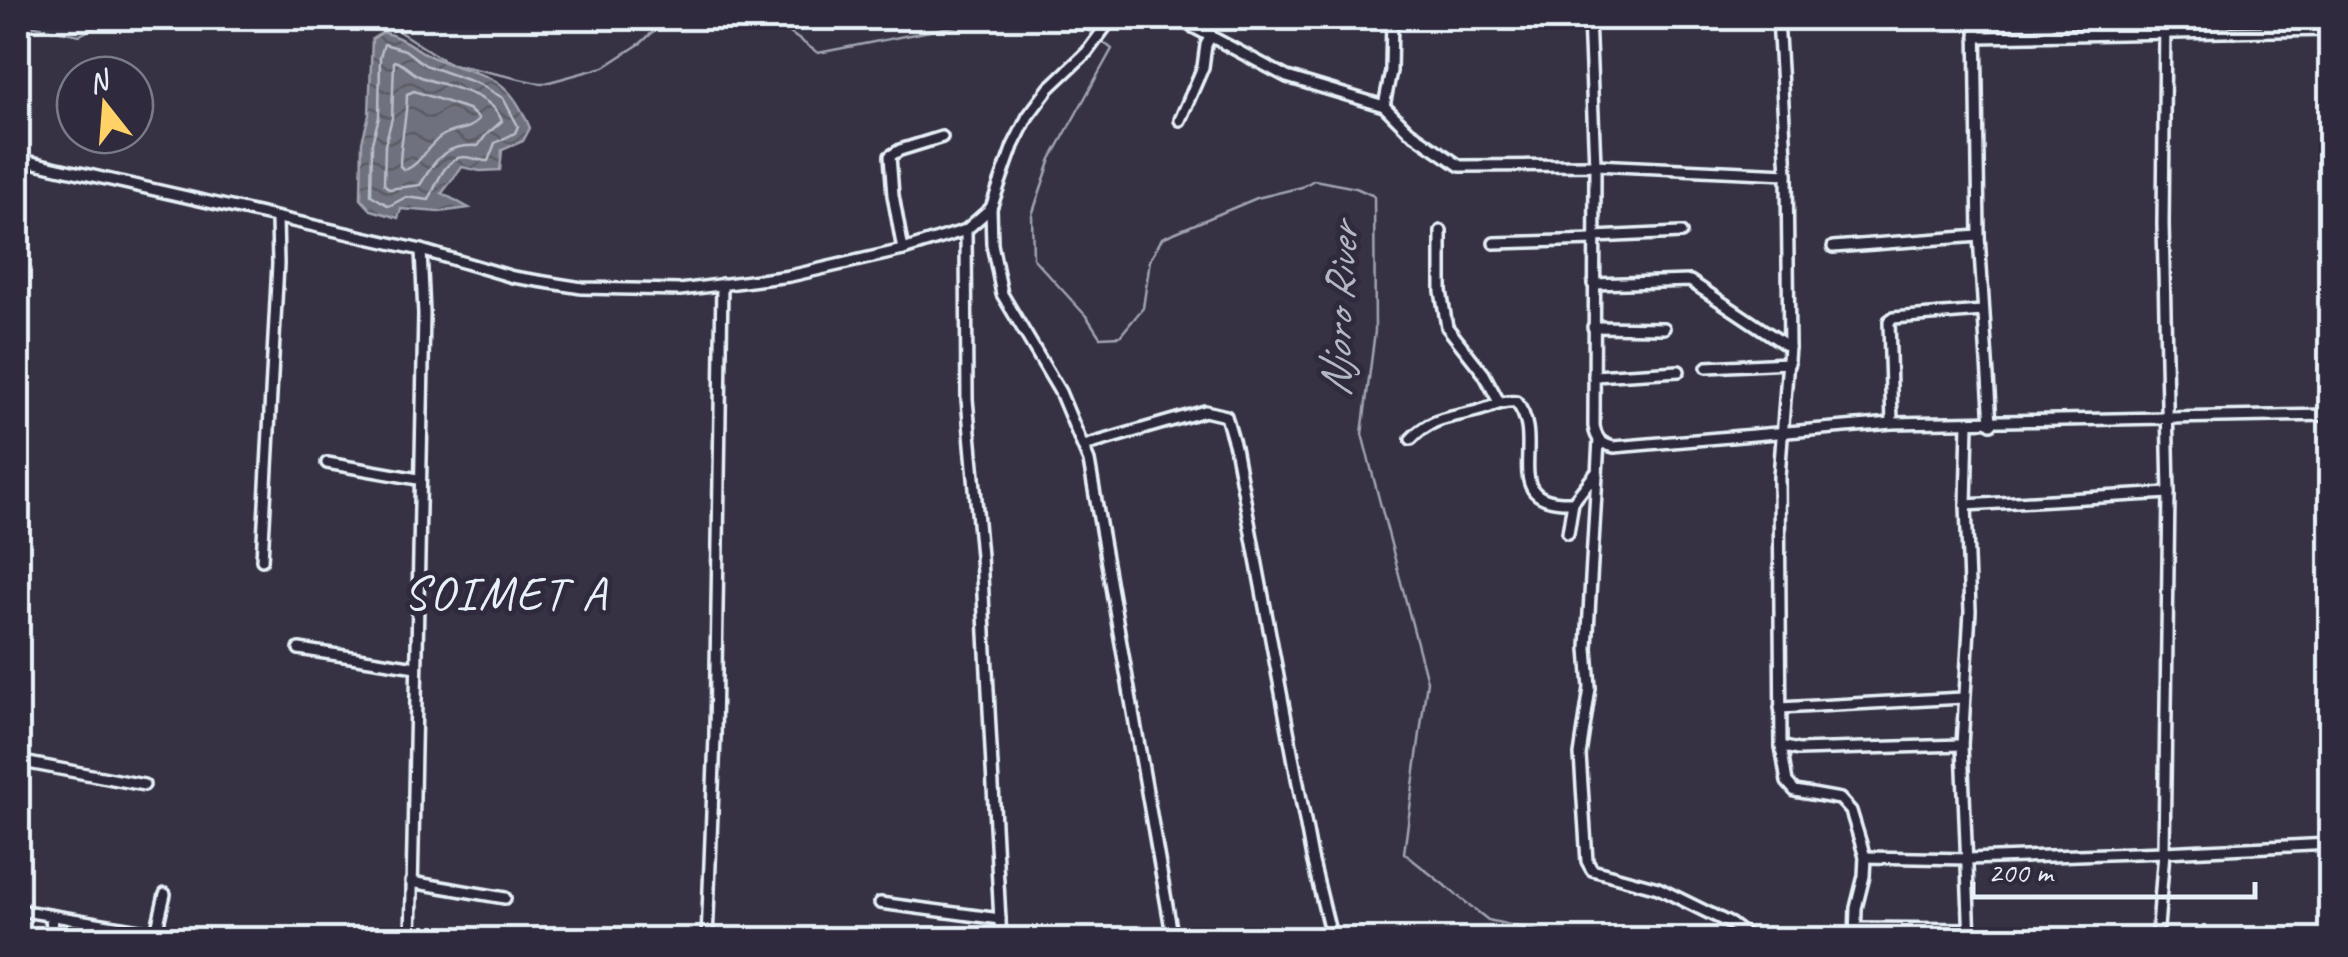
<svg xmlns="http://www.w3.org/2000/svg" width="2348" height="957" viewBox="0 0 2348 957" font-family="Caveat,sans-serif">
<defs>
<pattern id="water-waves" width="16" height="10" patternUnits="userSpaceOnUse" patternTransform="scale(2.5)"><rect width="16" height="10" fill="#70717f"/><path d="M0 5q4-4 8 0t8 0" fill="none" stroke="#5b5c64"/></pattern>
</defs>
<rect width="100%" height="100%" fill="#363244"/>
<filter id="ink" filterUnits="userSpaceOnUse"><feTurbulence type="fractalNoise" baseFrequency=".01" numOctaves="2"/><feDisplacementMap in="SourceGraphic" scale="20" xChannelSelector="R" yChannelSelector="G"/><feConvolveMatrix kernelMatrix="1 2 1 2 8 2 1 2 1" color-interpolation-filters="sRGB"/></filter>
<g filter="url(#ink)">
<path fill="url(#water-waves)" stroke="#a0a4af" stroke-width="2.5" d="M383 32C407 39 413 48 432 57 484 80 505 68 530 128L523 141 502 150 500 170 480 171 462 167 442 193 469 208 439 212 401 209 398 218 371 210 361 199 362 142 369 115 372 39Z"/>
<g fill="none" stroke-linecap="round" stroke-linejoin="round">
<g stroke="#b8bec8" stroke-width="2.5">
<path d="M384 44 405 50 425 65 479 84 503 98 518 126 515 133 495 143 488 161C479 161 472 157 463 157 444 158 435 188 429 200L406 197 389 206 371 195 372 143 379 117 380 57Z"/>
<path d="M394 61C405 63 410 73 421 77 447 88 491 91 502 121L486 135 478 146C444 144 437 158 420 185L389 189 384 184 385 145 392 118Z"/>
<path d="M414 91 468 109 479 119C468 133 456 127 442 136 427 145 419 167 404 170L400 166C400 141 407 119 407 94Z"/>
</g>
<g stroke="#a0a4af" stroke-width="2.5">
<polyline points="30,18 30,25 80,35 112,18"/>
<polyline points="191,18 234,25 395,29 448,63 542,84 604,67 641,43 668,18"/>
<polyline points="769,18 818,53 996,18"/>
<polyline points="1053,18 1081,25 1112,49 1051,159 1032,215 1033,258 1087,317 1100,337 1120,336 1143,308 1150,260 1162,238 1257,198 1302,187 1314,180 1356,188 1374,196 1375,331 1362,434 1427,681 1404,853 1488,920 1577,940"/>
<polyline points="1974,884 1975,940"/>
</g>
<g stroke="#e8f1f8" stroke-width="16">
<g id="minor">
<polyline points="1112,18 1087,52 1049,88 1028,116 1013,146 991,208 992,244 1002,294 1060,392 1089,461 1173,940"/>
<polyline points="1176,18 1287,77 1384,106 1409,131 1460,166 1595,165 1787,174"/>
<path d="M1589 18 1595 165 1594 426C1596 440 1602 444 1614 447L1892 423 2330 415"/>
<polyline points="1778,18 1787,174 1789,347 1779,477 1781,746 1787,782 1795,791 1840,799 1851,811 1865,857 1864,876 1856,908 1855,940"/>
<polyline points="1976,18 1979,236 1991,424"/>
<polyline points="2165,18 2163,224 2169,493 2164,852 2330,844"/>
<polyline points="1976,37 2330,30"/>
<polyline points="1384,106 1391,71 1392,18"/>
<polyline points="1180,120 1203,67 1206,45 1211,35"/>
<polyline points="18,159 421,250 513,277 582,288 680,290 790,276 903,250 966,230 991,208"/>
<polyline points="966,230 967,399 981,556 1001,940"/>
<polyline points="1441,231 1441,291 1447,327 1484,374 1499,402"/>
<polyline points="1594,237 1681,233"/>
<polyline points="1494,243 1594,240"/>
<polyline points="1833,247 1979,236"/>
<polyline points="903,250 893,195 890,156 900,150 942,137"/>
<polyline points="1593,284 1690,281 1789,347"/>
<polyline points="1593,327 1664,328"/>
<polyline points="1707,367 1789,363"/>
<polyline points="1594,376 1679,371"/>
<polyline points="1892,423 1889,321 1893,318 1982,311"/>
<polyline points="1968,423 1966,505 1970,611 1962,745 1970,940"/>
<path d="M1411 439C1433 415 1456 418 1484 409 1496 405 1503 401 1516 402 1549 441 1495 505 1573 502"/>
<polyline points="1599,440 1587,648 1590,688 1580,755 1587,861 1592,870 1658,888 1731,924 1752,940"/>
<polyline points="1084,446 1205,411 1226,416 1235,447 1312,858 1332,940"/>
<polyline points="327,463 418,479"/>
<polyline points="1966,505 2169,493"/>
<polyline points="1568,533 1573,502 1595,474"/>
<polyline points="262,560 278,264 277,218"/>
<polyline points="299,649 416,667"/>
<polyline points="1780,708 1963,698"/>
<polyline points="1781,746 1798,750 1962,745"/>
<polyline points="18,761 144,785"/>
<polyline points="1865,857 1968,859 2164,852 2157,940"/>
<polyline points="411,882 505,898"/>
<polyline points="880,903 1000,919"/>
<polyline points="18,910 151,932 157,928 165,894"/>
<polyline points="51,916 53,940"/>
<polyline points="1855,928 1969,929"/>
<polyline points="411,940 424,314 421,250"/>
<polyline points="707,940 715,737 722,284"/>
</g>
</g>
<use href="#minor" stroke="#2f2a3d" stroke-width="9"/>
</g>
</g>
<g text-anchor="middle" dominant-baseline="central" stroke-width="10" stroke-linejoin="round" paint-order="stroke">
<g font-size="45" font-style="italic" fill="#b2b7c2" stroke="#2f2a3d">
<text transform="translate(1339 311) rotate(-87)">Njoro River</text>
</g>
<g font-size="48" letter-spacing="2.5" fill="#e8f1f8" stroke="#2f2a3d">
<text x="506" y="593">SOIMET A</text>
</g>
</g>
<rect width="2348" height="957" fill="none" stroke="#2f2a3d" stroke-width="60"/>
<rect x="30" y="30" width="2288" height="897" fill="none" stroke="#e8f1f8" stroke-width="4" filter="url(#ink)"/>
<g transform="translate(105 105) rotate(343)"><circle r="48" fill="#2f2a3d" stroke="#797a88" stroke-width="2.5"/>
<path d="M0-8L18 38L0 25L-18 38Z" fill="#ffd166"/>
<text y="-15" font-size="28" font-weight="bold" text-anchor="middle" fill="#e8f1f8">N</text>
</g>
<path d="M1973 882v15h282v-15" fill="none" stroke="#e8f1f8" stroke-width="5"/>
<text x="1988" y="882" font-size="30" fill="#e8f1f8" stroke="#2f2a3d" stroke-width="8" paint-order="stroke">200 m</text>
</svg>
